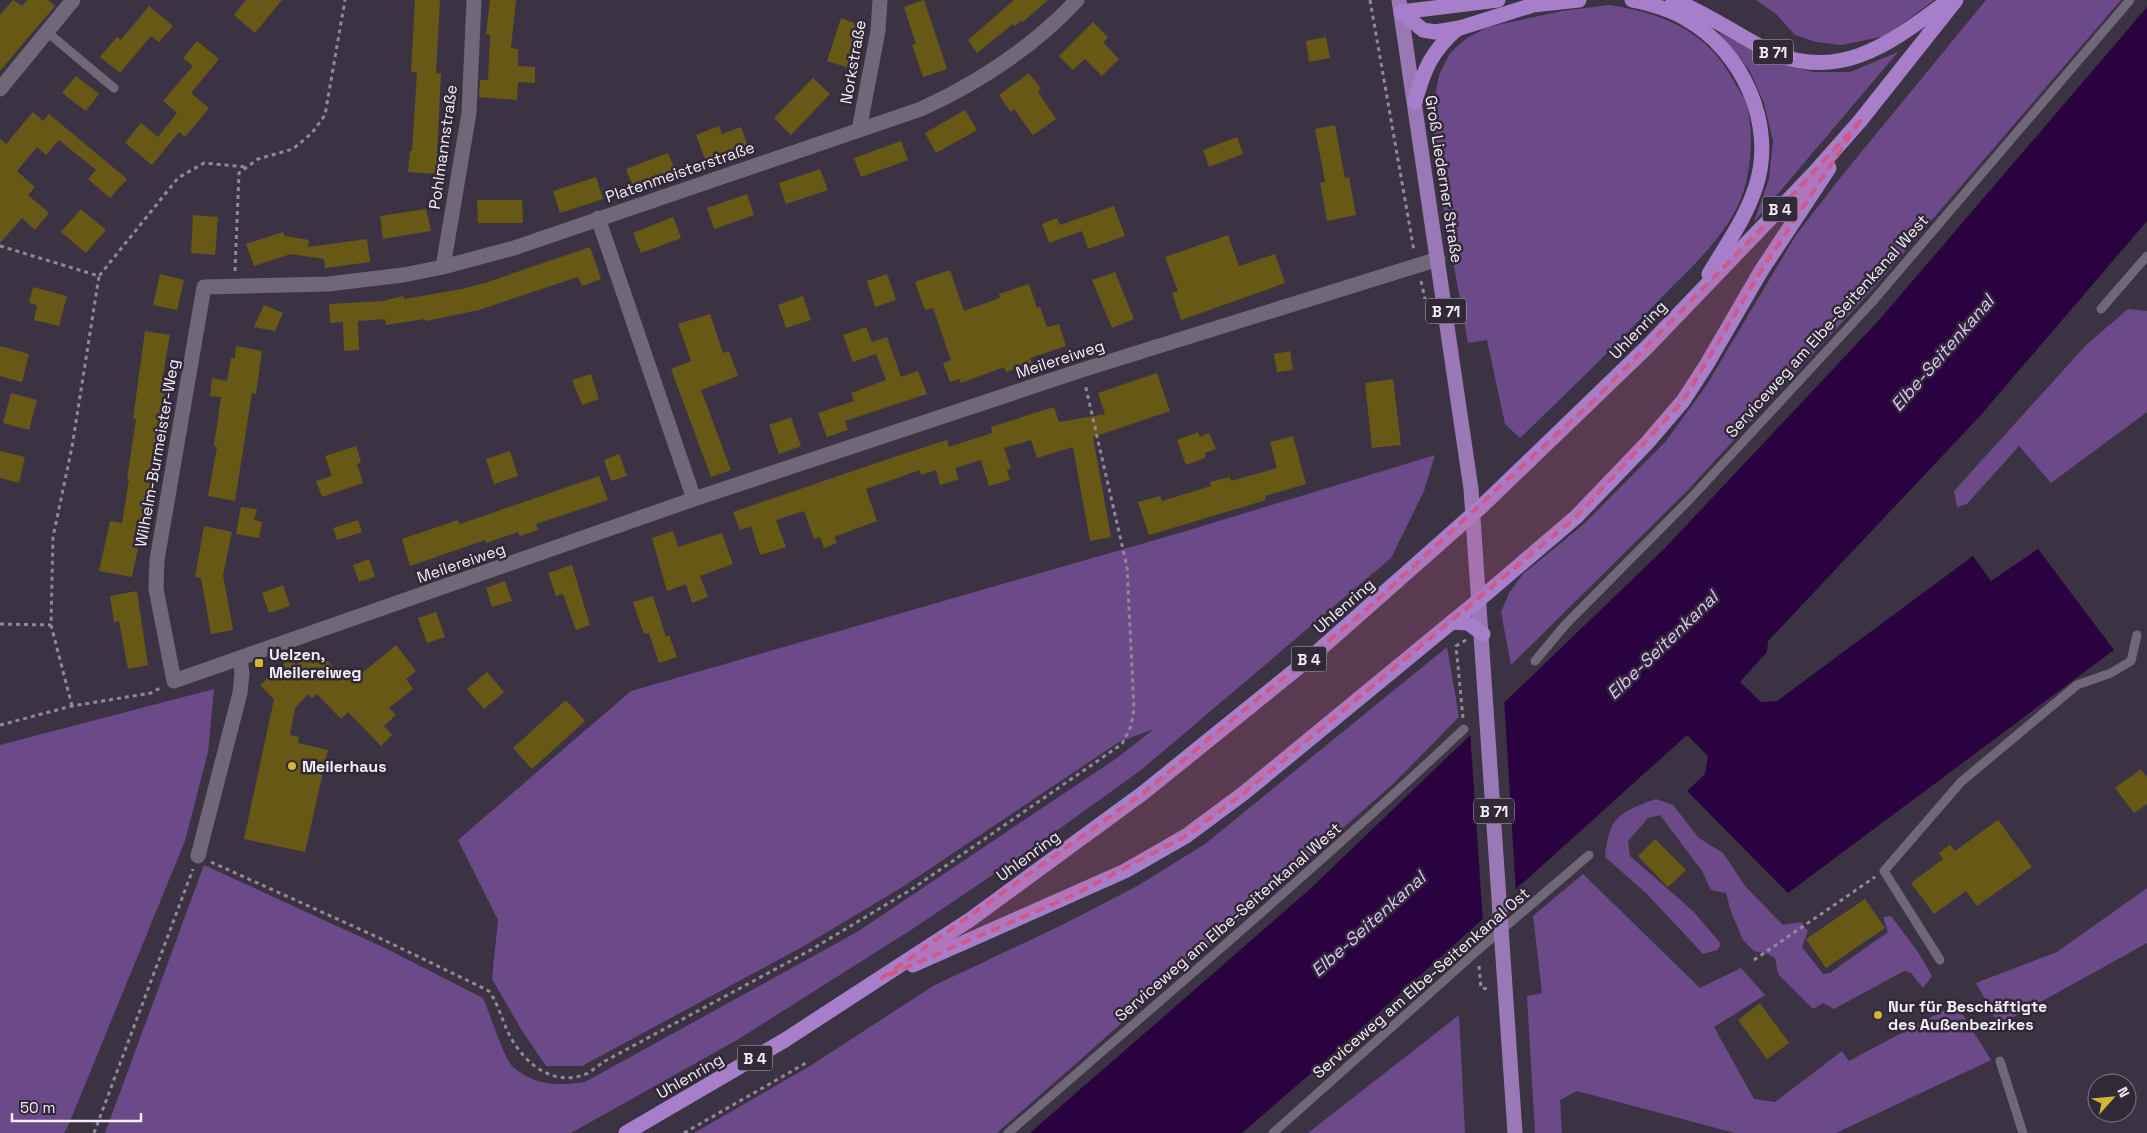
<svg xmlns="http://www.w3.org/2000/svg" width="2147" height="1133" viewBox="0 0 2147 1133" font-family="'Space Grotesk',sans-serif">
<rect width="100%" height="100%" fill="#3b3343"/>
<g fill="#6c4988">
<polygon points="1756,0 1934,0 1886,36 1841,45 1816,42 1795,35 1776,14"/>
<polygon points="1986,0 2121,0 1870,292 1687,491 1511,665 1501,612 1509,593 1523,574 1585,523 1666,441 1706,386 1796,235 1840,178"/>
<path d="M1609 5C1661 13 1707 30 1733 80 1737 87 1743 95 1746 103 1755 130 1751 178 1739 203 1722 241 1690 268 1662 297 1616 345 1568 392 1520 438L1505 424 1487 340 1468 343 1433 151 1435 97 1439 75 1450 53 1467 38 1488 27 1562 11Z"/>
<polygon points="1718,32 1771,61 1813,72 1850,72 1898,52 1754,222 1769,179 1773,141 1764,103 1750,71"/>
<polygon points="2128,309 2147,311 2147,412 2051,483 2019,446 1967,504 1957,507 1954,491 2087,344"/>
<path d="M1435 455 1424 491 1391 558 1141 770 1037 845 914 928 737 1040 571 1133H105L204 865 387 949 483 998C489 1011 504 1058 512 1066 534 1086 558 1086 585 1082L857 932 1117 758 1154 729 1119 742 904 886 804 946 582 1066H546L521 1029 492 979 498 920 458 840 631 691 1183 532Z"/>
<polygon points="1447,647 1459,717 1394,783 997,1133 694,1133 810,1066 933,986 1066,923 1139,885 1205,844"/>
<polygon points="214,689 208,752 185,841 68,1126 64,1133 0,1133 0,745"/>
<path d="M1656 799 1673 805 1699 838 1723 853 1745 886 1783 925 1801 922 1808 931 1802 947 1823 974 1830 973 1888 932 1883 917 1891 916 1918 952 1932 976 1923 988 1911 973 1904 971 1834 1009 1823 1003 1813 1009 1778 974 1775 958 1768 954 1754 951 1743 940 1731 912 1726 893 1711 890 1702 871 1660 815 1648 818 1628 841 1630 856 1693 911 1721 944 1717 950 1703 954 1647 894 1605 857C1609 816 1620 812 1656 799Z"/>
<polygon points="1583,874 1700,988 1741,968 1765,995 1714,1027 1754,1099 1775,1102 1842,1051 1849,1061 1956,1004 1991,1060 1836,1133 1735,1133 1577,1091 1560,1100 1562,1133 1535,1133 1527,996 1542,993 1533,916"/>
<polygon points="2147,888 2147,943 1999,1025 1976,983 2057,952"/>
<polygon points="1459,1015 1465,1133 1308,1133"/>
</g>
<polygon fill="#29023f" points="2147,7 2147,221 1979,417 1768,641 1767,652 1740,682 1761,702 1777,701 1973,556 1991,581 2038,549 2114,650 1788,893 1687,791 1705,774 1708,756 1687,735 1333,1054 1242,1133 1030,1133 1309,890 1665,548 1880,319"/>
<polygon fill="#3b3343" points="1504,698 1516,893 1483,923 1470,731"/>
<g fill="#685815">
<polygon points="13,0 22,6 27,0 48,0 55,6 0,71 0,15"/>
<polygon points="246,0 282,0 255,33 234,15"/>
<polygon points="415,0 440,0 436,73 441,74 437,154 440,154 438,174 408,172 410,151 412,151 417,72 411,72"/>
<polygon points="490,0 516,0 511,48 518,49 518,66 535,67 535,83 518,82 517,100 479,97 480,80 488,80 490,35 486,34"/>
<polygon points="924,0 947,69 923,77 912,45 916,44 904,7"/>
<polygon points="1014,0 1048,0 1023,22 1021,20 1015,26 1013,24 977,53 968,40"/>
<polygon points="149,6 173,26 159,42 151,36 120,73 100,57 117,37 121,40"/>
<polygon points="841,18 863,26 849,68 827,61"/>
<polygon points="1093,22 1108,37 1103,42 1119,59 1102,76 1085,59 1073,70 1059,56"/>
<polygon points="1326,37 1330,58 1309,62 1306,41"/>
<polygon points="197,41 219,59 191,93 209,108 185,137 179,132 152,165 125,143 141,123 158,137 177,113 163,101 193,66 183,58"/>
<polygon points="1029,73 1041,89 1038,92 1056,119 1033,135 1014,109 1011,112 999,95"/>
<polygon points="76,76 99,94 86,111 62,93"/>
<polygon points="813,78 830,94 791,135 774,118"/>
<polygon points="965,110 977,130 936,153 925,133"/>
<polygon points="33,112 43,121 49,114 127,179 110,198 88,179 96,170 59,140 46,155 37,147 17,171 35,187 28,195 49,213 35,230 22,218 0,243 0,139 6,144"/>
<polygon points="1335,125 1345,178 1349,177 1356,215 1327,221 1320,183 1325,182 1315,129"/>
<polygon points="719,126 722,134 741,127 749,149 707,165 696,135"/>
<polygon points="1237,137 1243,154 1209,167 1203,150"/>
<polygon points="901,141 908,160 861,177 854,158"/>
<polygon points="668,153 677,175 635,191 626,169"/>
<polygon points="820,169 828,190 786,204 779,183"/>
<polygon points="596,177 603,199 560,213 553,191"/>
<polygon points="747,194 754,215 714,229 707,208"/>
<polygon points="477,200 522,200 523,223 478,223"/>
<polygon points="1114,206 1125,236 1088,249 1082,231 1049,243 1042,224 1057,218 1060,225"/>
<polygon points="81,209 106,230 86,253 61,232"/>
<polygon points="426,209 431,231 383,239 380,216"/>
<polygon points="193,215 218,217 215,255 191,253"/>
<polygon points="673,217 681,238 641,253 633,233"/>
<polygon points="283,232 285,236 309,240 308,247 367,239 370,262 325,268 324,259 291,254 254,266 246,244"/>
<polygon points="1228,235 1239,266 1275,254 1285,283 1181,320 1172,293 1178,291 1165,257"/>
<polygon points="590,247 601,279 582,286 578,277 479,310 426,321 425,319 386,325 385,319 358,321 359,350 344,351 343,322 330,323 329,304 383,301 403,296 404,299 462,289 485,283"/>
<polygon points="950,270 964,311 1000,298 999,294 1029,284 1037,308 1040,307 1047,327 1059,324 1066,346 1030,358 1032,363 1006,372 1004,367 961,383 959,379 950,382 943,363 951,360 933,308 925,310 915,282"/>
<polygon points="1115,272 1134,319 1112,328 1092,280"/>
<polygon points="160,274 184,280 177,310 153,305"/>
<polygon points="887,274 896,300 875,307 867,281"/>
<polygon points="33,287 67,296 59,326 34,320 37,305 29,303"/>
<polygon points="803,296 811,320 786,328 778,305"/>
<polygon points="264,305 283,313 275,331 254,327"/>
<polygon points="710,314 723,353 729,351 738,376 701,390 731,470 711,477 671,369 691,361 678,324"/>
<polygon points="866,327 872,342 887,337 901,377 918,371 927,394 845,421 848,430 827,437 818,413 854,401 851,393 886,380 876,354 853,362 843,335"/>
<polygon points="145,331 170,335 162,381 166,381 157,440 160,441 132,577 99,571 110,521 122,523 129,479 127,479 136,419 133,419"/>
<polygon points="0,346 29,354 22,382 0,376"/>
<polygon points="236,346 262,351 256,394 252,393 235,501 208,496 217,447 214,446 221,397 210,396 212,378 227,381 231,358 235,358"/>
<polygon points="1290,351 1293,370 1277,372 1274,354"/>
<polygon points="1157,373 1170,411 1093,437 1111,537 1090,541 1073,447 1037,458 1031,440 1004,448 1011,468 1007,470 1010,480 989,486 981,460 955,468 959,479 940,485 936,470 921,475 920,470 866,489 877,521 834,537 837,543 824,548 820,537 814,539 804,511 776,520 786,547 760,555 751,526 740,530 733,512 900,455 947,440 949,447 992,433 991,427 1054,407 1059,422 1105,414 1098,393"/>
<polygon points="591,374 599,399 582,405 572,380"/>
<polygon points="1393,379 1401,445 1372,448 1365,383"/>
<polygon points="11,393 37,400 29,430 3,423"/>
<polygon points="791,417 801,446 779,454 769,425"/>
<polygon points="1198,432 1200,437 1209,433 1216,449 1205,453 1205,458 1186,465 1177,440"/>
<polygon points="1293,436 1306,484 1265,496 1266,500 1149,535 1138,502 1160,496 1162,501 1211,486 1210,482 1230,477 1231,481 1277,468 1270,442"/>
<polygon points="356,446 361,462 357,464 363,483 322,497 316,481 332,476 325,456"/>
<polygon points="0,451 25,457 19,483 0,478"/>
<polygon points="510,451 518,476 494,484 486,459"/>
<polygon points="619,454 627,476 611,481 604,460"/>
<polygon points="599,476 608,500 536,524 538,530 520,536 518,532 486,543 485,540 410,566 402,539 458,520 460,524"/>
<polygon points="241,507 257,509 254,520 262,522 259,538 236,534"/>
<polygon points="358,520 362,532 337,540 333,528"/>
<polygon points="204,526 232,532 223,575 233,630 211,634 201,578 195,577"/>
<polygon points="673,531 678,547 722,533 733,564 700,576 708,597 692,603 686,584 667,591 652,538"/>
<polygon points="369,559 375,577 359,582 353,565"/>
<polygon points="572,565 590,625 576,630 563,594 556,596 548,573"/>
<polygon points="505,581 512,601 492,607 486,588"/>
<polygon points="283,585 290,606 269,613 262,593"/>
<polygon points="137,591 148,665 128,669 119,621 114,622 110,596"/>
<polygon points="653,596 666,637 669,635 677,657 659,663 649,633 644,634 633,602"/>
<polygon points="436,612 445,637 427,643 418,618"/>
<polygon points="396,645 416,671 406,679 413,689 389,708 396,715 384,726 392,735 381,746 348,712 341,719 317,694 312,698 308,694 295,708 290,735 299,737 298,743 328,750 305,852 244,839 274,699 260,685 290,658 296,665 306,656 313,664 322,655 343,678 348,673 355,679"/>
<polygon points="487,672 504,692 484,709 467,689"/>
<polygon points="566,700 585,721 532,769 513,748"/>
<polygon points="2141,769 2147,777 2147,804 2134,813 2115,788"/>
<polygon points="1998,820 2032,867 1977,906 1966,891 1934,914 1911,883 1943,859 1939,853 1950,845 1955,851"/>
<polygon points="1655,839 1686,870 1668,887 1638,856"/>
<polygon points="1865,899 1885,928 1826,968 1806,939"/>
<polygon points="1760,1003 1789,1043 1767,1059 1738,1020"/>
</g>
<g fill="none" stroke-linecap="round" stroke-linejoin="round">
<g stroke="#908a97" stroke-width="3" stroke-dasharray="4 4" stroke-linecap="butt">
<polyline points="1370,0 1414,251"/>
<polyline points="0,246 99,276 178,178 204,163 247,167"/>
<polyline points="235,271 239,173 258,159 293,149 312,133 325,115 345,0"/>
<polyline points="1421,281 1425,299"/>
<polyline points="0,624 51,625"/>
<polyline points="72,706 51,625 53,537 72,447 99,276"/>
<polyline points="1463,718 1456,646 1466,640"/>
<polyline points="0,725 72,706 151,693 162,687"/>
<path d="M211 862 386 941 489 991C499 1005 502 1021 510 1036 525 1064 553 1087 586 1074 592 1071 599 1065 605 1061L809 951 912 889 1122 744 1131 726 1134 709 1127 567 1085 384"/>
<polyline points="1754,960 1875,877"/>
<polyline points="1479,966 1481,988 1490,989"/>
<polyline points="94,1133 193,869"/>
<polyline points="684,1133 806,1063"/>
</g>
<g stroke="#706779" stroke-width="9">
<polyline points="47,32 114,88"/>
<polyline points="2101,309 2147,256"/>
<polyline points="1535,661 1566,624 1690,499 1873,301 2130,0"/>
<polyline points="1940,960 1884,871 1961,782 2077,685 2111,673 2131,661 2137,635"/>
<polyline points="2000,1061 2023,1133"/>
<path d="M1008 1133C1161 1000 1316 868 1464 729"/>
<polyline points="1273,1133 1477,951 1589,855"/>
</g>
<g stroke="#706779" stroke-width="15">
<path d="M1077 0C1033 47 980 82 921 109L514 248 443 267 403 275 328 284 204 287 157 560 156 589 174 681 694 499 1082 370 1438 259"/>
<polyline points="0,89 73,0"/>
<polyline points="859,130 878,31 880,0"/>
<polyline points="598,218 694,499"/>
<polyline points="443,267 469,113 474,0"/>
<polyline points="198,856 240,693 242,673 240,659"/>
</g>
<polyline stroke="#9978b5" stroke-width="15" points="1399,0 1471,489 1515,1133"/>
<g stroke="#a77ec9" stroke-width="15">
<path d="M1632 0C1651 4 1670 9 1686 19 1742 50 1776 124 1756 186 1746 218 1726 245 1709 274"/>
<path d="M1673 0C1707 13 1735 34 1767 50 1840 85 1893 41 1949 0"/>
<polyline points="1401,12 1423,30 1435,32 1460,28 1533,5 1579,0"/>
<polyline points="1401,12 1498,0"/>
<path d="M1415 102C1424 69 1431 52 1458 28"/>
<polyline points="1452,622 1468,623 1483,634"/>
<polyline points="913,965 1125,871 1186,836 1244,793 1480,599 1576,517 1647,443 1683,401 1707,364 1761,271 1829,168"/>
<polyline points="626,1133 785,1040 971,919 1143,793 1309,659 1481,507 1647,347 1815,172 1860,121 1956,0"/>
</g>
</g>
<path fill="#d0588a" fill-opacity="0.2" stroke="#d0588a" stroke-width="4" stroke-dasharray="10 6" stroke-linejoin="round" d="M1860 121 1761 271 1683 401 1576 517 1244 793 1186 836 1072 896 882 978 1143 793 1367 609 1596 398 1763 227Z"/>
<g fill="#d4b635" stroke="#312938" stroke-width="2">
<rect x="254" y="658" width="10" height="10" rx="2.5"/>
<circle cx="292" cy="766" r="5"/>
<circle cx="1878" cy="1015" r="5"/>
</g>
<g text-anchor="middle" dominant-baseline="central" stroke-width="5" stroke-linejoin="round" paint-order="stroke">
<g fill="#312938" stroke="#b8b2be" stroke-width="1">
<rect x="1753" y="39.5" width="40" height="25" rx="4"/>
<rect x="1762.5" y="196.5" width="35" height="25" rx="4"/>
<rect x="1426" y="298.5" width="40" height="25" rx="4"/>
<rect x="1291.5" y="646.5" width="35" height="25" rx="4"/>
<rect x="1474" y="798.5" width="40" height="25" rx="4"/>
<rect x="737.5" y="1045.5" width="35" height="25" rx="4"/>
</g>
<g font-size="15" font-weight="bold" fill="#f2edf7">
<text x="1773" y="52">B 71</text>
<text x="1780" y="209">B 4</text>
<text x="1446" y="311">B 71</text>
<text x="1309" y="659">B 4</text>
<text x="1494" y="811">B 71</text>
<text x="755" y="1058">B 4</text>
</g>
<g font-size="16" fill="#f2edf7" stroke="#312938">
<text transform="translate(853 62) rotate(-80)">Norkstraße</text>
<text transform="translate(443 147) rotate(-82)">Pohlmannstraße</text>
<text transform="translate(680 172) rotate(-19)">Platenmeisterstraße</text>
<text transform="translate(1444 179) rotate(81)">Groß Liederner Straße</text>
<text transform="translate(1827 326) rotate(-48)">Serviceweg am Elbe-Seitenkanal West</text>
<text transform="translate(1638 330) rotate(-46)">Uhlenring</text>
<text transform="translate(1060 359) rotate(-18)">Meilereiweg</text>
<text transform="translate(157 453) rotate(-80)">Wilhelm-Burmeister-Weg</text>
<text transform="translate(461 563) rotate(-19)">Meilereiweg</text>
<text transform="translate(1344 606) rotate(-41)">Uhlenring</text>
<text transform="translate(1028 856) rotate(-36)">Uhlenring</text>
<text transform="translate(1228 922) rotate(-41)">Serviceweg am Elbe-Seitenkanal West</text>
<text transform="translate(1421 983) rotate(-41)">Serviceweg am Elbe-Seitenkanal Ost</text>
<text transform="translate(690 1076) rotate(-30)">Uhlenring</text>
</g>
<g font-size="16" font-weight="bold" fill="#f2edf7" stroke="#312938" text-anchor="start">
<text x="269" y="654">Uelzen,<tspan x="269" dy="18">Meilereiweg</tspan></text>
<text x="302" y="766">Meilerhaus</text>
<text x="1888" y="1006">Nur für Beschäftigte<tspan x="1888" dy="18">des Außenbezirkes</tspan></text>
</g>
<g font-size="18" font-style="italic" fill="#dfc1f9" stroke="#312938">
<text transform="translate(1942 353) rotate(-49)">Elbe-Seitenkanal</text>
<text transform="translate(1662 645) rotate(-44)">Elbe-Seitenkanal</text>
<text transform="translate(1368 924) rotate(-42)">Elbe-Seitenkanal</text>
</g>
</g>
<g transform="translate(2112 1098) rotate(63)"><circle r="24" fill="#312938" stroke="#7e7784"/>
<path d="M0-4L9 19L0 12L-9 19Z" fill="#d4b635"/>
<text y="-8" font-size="14" font-weight="bold" text-anchor="middle" fill="#f2edf7">N</text>
</g>
<path d="M12 1113v8h129v-8" fill="none" stroke="#f2edf7" stroke-width="2.5"/>
<text x="20" y="1113" font-size="15" fill="#f2edf7" stroke="#312938" stroke-width="4" paint-order="stroke">50 m</text>
</svg>
